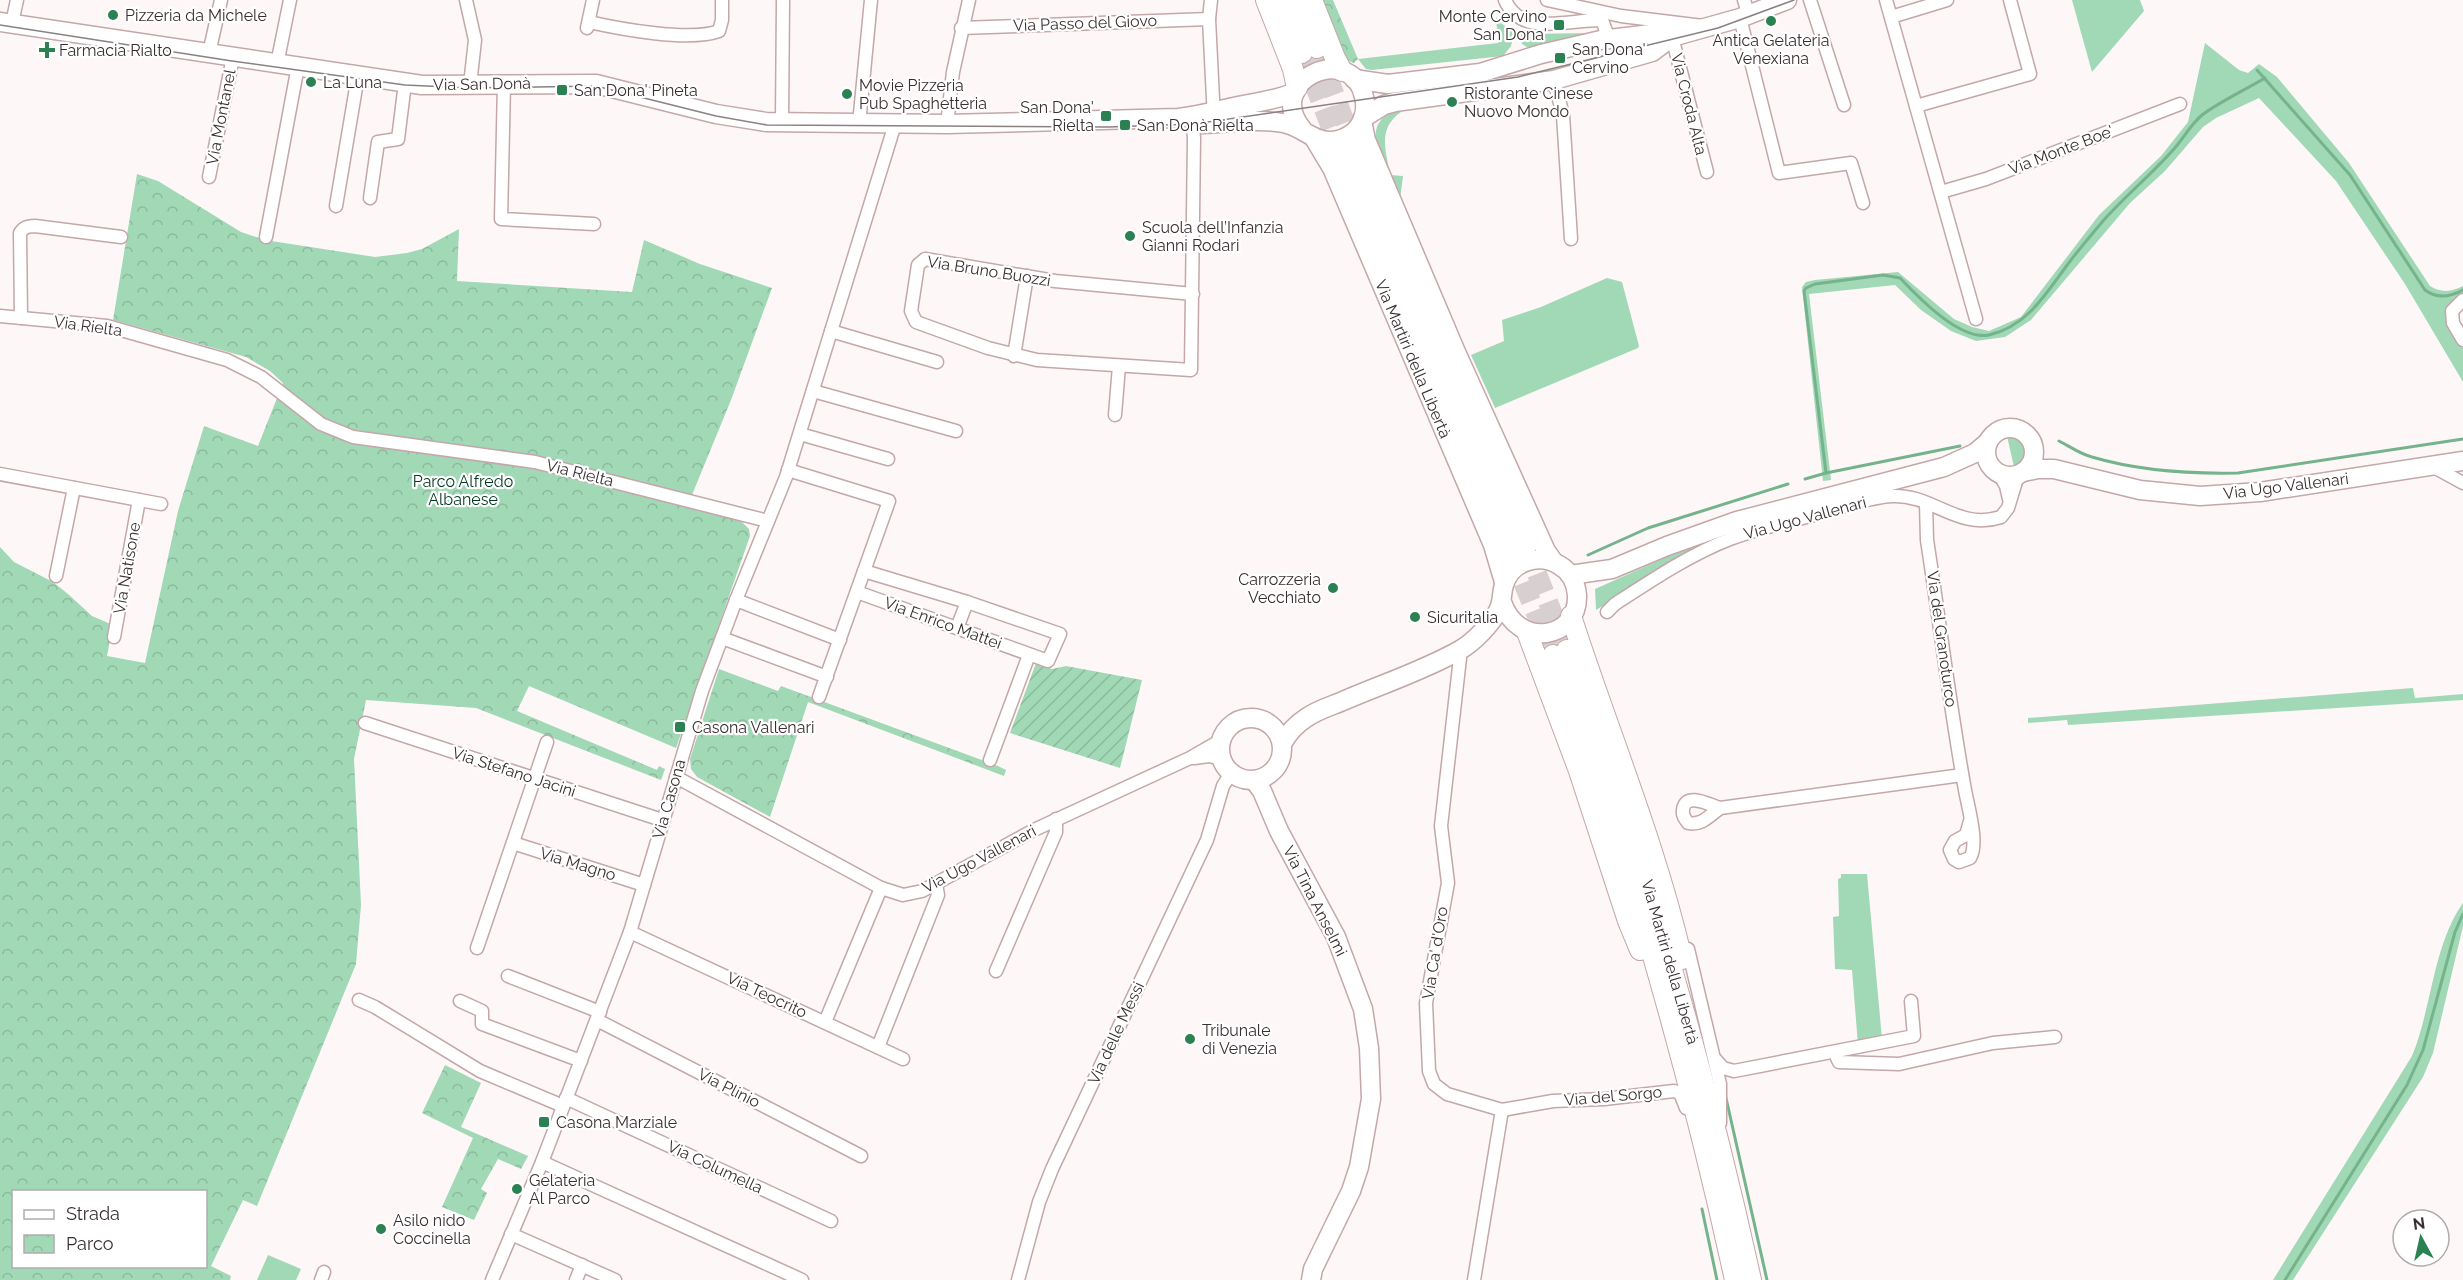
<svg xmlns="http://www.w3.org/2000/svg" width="2463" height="1280" viewBox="0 0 2463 1280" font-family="Raleway,sans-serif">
<defs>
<pattern id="park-crowns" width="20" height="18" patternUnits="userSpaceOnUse" patternTransform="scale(1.5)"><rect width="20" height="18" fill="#a1d8b5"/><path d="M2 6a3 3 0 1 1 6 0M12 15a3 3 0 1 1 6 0" fill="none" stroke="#8bba9c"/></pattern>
<pattern id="garden-furrows" width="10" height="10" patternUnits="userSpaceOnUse" patternTransform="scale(1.5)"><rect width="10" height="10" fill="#a1d8b5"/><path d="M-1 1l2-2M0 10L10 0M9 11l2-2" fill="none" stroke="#8bba9c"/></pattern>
</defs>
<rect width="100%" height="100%" fill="#fef7f8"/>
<g fill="#a1d8b5">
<polygon points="2072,0 2140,0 2144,11 2092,72"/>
<polygon points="1496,17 1502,24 1515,31 1511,46 1503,56 1372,70 1366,69 1358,59 1498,43"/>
<polygon points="1520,33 1525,34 1594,33 1530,49 1522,44"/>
<path d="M2205 43 2239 70 2248 73 2259 64 2277 77 2349 163 2430 286C2441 293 2452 292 2463 286V296L2449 307 2446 314 2452 331 2463 348V382L2405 284 2336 181 2259 98 2216 118 2203 127 2165 171 2130 203 2031 320 2005 337 1976 341 1951 331 1921 310 1895 285 1809 294 1831 480 1823 481 1802 287 1806 282 1815 280 1898 272 1954 319 1972 327 1989 331 2021 317 2099 215 2161 156 2188 122Z"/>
<path d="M1394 112H1401C1377 129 1386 149 1390 175L1403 176 1400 200 1376 140C1374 126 1380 117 1394 112Z"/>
<polygon points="1607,278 1622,282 1639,346 1638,348 1495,408 1471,355 1504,341 1502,320 1541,307"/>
<polygon points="2007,436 2021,439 2026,448 2025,458 2014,467"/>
<polygon points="1742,528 1675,562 1596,610 1595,589 1669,556"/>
<polygon points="2413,688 2415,698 2463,694 2463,700 2068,725 2067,720 2028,723 2028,718"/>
<polygon points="1841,874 1867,874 1882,1039 1858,1045 1852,970 1835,969 1833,917 1839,916 1838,879 1841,878"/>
<path d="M2463 903V926L2433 1053 2423 1077 2293 1280H2273L2412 1056C2432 1008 2433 945 2463 903Z"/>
<polygon points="268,1255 301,1269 296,1280 257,1280"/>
</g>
<g fill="url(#park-crowns)" fill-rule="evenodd">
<polygon points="1317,0 1333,0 1358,59 1354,63 1346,60"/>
<path d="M137 174 158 181 241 232 265 240 375 257 407 253 422 249 459 229 457 281 632 292 644 240 700 264 772 288 731 400 687 507 741 521 749 529 750 536 676 748 529 686 517 711 657 770 659 766 665 769 661 780 476 708 366 700 354 759 361 905 356 964 257 1206 243 1200 211 1266 231 1276 230 1280H0V547L14 562 53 582 68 594 92 616 113 625 107 656 145 663 178 511 204 426 258 446 283 383 270 371 246 357 113 320ZM14 1192H206V1266H14Z"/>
<polygon points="719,669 778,691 781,686 998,766 1006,770 1004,776 808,702 770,817 697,777 691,769 690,759"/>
<polygon points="445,1065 481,1083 461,1127 528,1156 521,1169 498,1159 481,1189 487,1193 474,1220 442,1207 473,1138 422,1113"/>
</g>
<polygon fill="url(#garden-furrows)" points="1036,663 1052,669 1066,666 1142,680 1120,768 1010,733"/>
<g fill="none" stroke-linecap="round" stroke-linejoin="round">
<g stroke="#75b38d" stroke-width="3">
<path d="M2257 70 2350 175 2425 290C2437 299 2450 297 2463 290"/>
<path d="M2059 441C2069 446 2080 454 2092 457 2139 471 2189 474 2238 473L2463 439"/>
<path d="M1826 473 1804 291 1806 288 1815 284 1883 275 1900 278C1918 297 1960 341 1989 335 2029 326 2048 290 2071 260 2081 247 2092 234 2103 221 2125 196 2151 175 2173 150 2183 139 2191 124 2202 115 2221 101 2245 90 2265 78"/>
<polyline points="1805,479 1826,473 1960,446"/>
<polyline points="1588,555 1648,528 1788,484"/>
<polyline points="1726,1098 1767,1280"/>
<polyline points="1702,1209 1717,1280"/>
<polyline points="2285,1280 2407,1085 2423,1050 2455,932 2463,914"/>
</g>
<g stroke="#d7cfd0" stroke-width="20" stroke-dasharray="20 10" stroke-linecap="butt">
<polyline points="1317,48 1355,149"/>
<polyline points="1302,53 1341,153"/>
<polyline points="1526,546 1567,650"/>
<polyline points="1512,555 1553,655"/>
</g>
<g stroke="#c4a7a9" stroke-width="15">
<g id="street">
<polyline points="466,0 475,40 470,85"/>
<polyline points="1211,0 1209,19 1214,119"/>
<path d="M1505 0C1521 38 1570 19 1602 20L1606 31 1601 40"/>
<polyline points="1547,0 1621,16 1703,26"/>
<polyline points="1744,0 1749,16"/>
<polyline points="1810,0 1844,105"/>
<polyline points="1886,0 1976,319"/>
<polyline points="1891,17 1947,0"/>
<polyline points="1740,18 1779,173 1851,163 1863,203"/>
<path d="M589 22C620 29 690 42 719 31L722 20V0"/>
<polyline points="12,23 17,0"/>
<polyline points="587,28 593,0"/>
<polyline points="961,28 1209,19"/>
<polyline points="1672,37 1707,172"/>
<polyline points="209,53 221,0"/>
<polyline points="277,64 290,0"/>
<polyline points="1554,80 1563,115 1571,239"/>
<polyline points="504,84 501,219 594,224"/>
<polyline points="1916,106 2030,74 2010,0"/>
<polyline points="1192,117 1194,138 1191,370 1037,360 988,348 916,322 911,311 918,265 925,259 1055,281 1193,294"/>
<polyline points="782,123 783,0"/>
<polyline points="859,124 871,0"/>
<polyline points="947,124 953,72 969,0"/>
<polyline points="209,177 233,57"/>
<polyline points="1941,192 1986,179 2180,104"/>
<polyline points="370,198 378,142 398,139 405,83"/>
<polyline points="336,206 358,76"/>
<polyline points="266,237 298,66"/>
<polyline points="2463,300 2452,311 2453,323 2463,340"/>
<polyline points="0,316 107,326 227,360 261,377 321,424 353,437 535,462 768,521"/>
<path d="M21 318 20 233C24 227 28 226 35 226L121 237"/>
<polyline points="831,331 937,362"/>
<polyline points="1014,356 1027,276"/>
<polyline points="813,391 956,431"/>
<polyline points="1115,415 1119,366"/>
<polyline points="800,434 888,459"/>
<polyline points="2432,466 2463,483"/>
<polyline points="788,470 889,501 819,697"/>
<polyline points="0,474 161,504"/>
<polyline points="1999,474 2006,486 2009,499"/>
<path d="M1926 503 1927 540C1940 624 1950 708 1965 790 1968 807 1979 844 1970 858L1959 862 1954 859 1950 850 1955 841 1966 835 1970 821"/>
<polyline points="864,571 967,602 957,628"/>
<polyline points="56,576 74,488"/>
<polyline points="857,592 1048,661 1060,634 967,602"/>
<polyline points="736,600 840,640"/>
<path d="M1607 612 1615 604C1652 580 1689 555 1730 539 1759 528 1791 521 1822 513 1844 507 1869 497 1892 496 1933 494 1958 531 2001 517L2008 508 2018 475"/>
<polyline points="114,637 139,500"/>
<polyline points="722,638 827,677"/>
<polyline points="1461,649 1441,826 1448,883 1426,1003 1429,1071 1434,1084 1447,1094 1502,1110 1553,1101 1604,1099 1674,1091 1680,1093 1686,1108"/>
<polyline points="365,723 662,820"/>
<polyline points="1194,758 1209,756 1222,759"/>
<polyline points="990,760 1029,655"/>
<polyline points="676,777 881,888 903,895 922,891 1034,830 1190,758 1223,739"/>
<path d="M1720 808C1710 815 1702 826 1688 823 1685 819 1682 815 1683 810 1685 791 1710 805 1720 808L1962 775"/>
<polyline points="513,843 644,885"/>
<polyline points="630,932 903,1059"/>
<polyline points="477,948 547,742"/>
<polyline points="1688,949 1720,1084 1720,1123"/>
<polyline points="996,971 1056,832 1056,819"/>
<polyline points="508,976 600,1012"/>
<polyline points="359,1000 375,1007 480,1071 563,1106"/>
<polyline points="460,1001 482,1011 482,1024 581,1061"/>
<polyline points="597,1020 861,1156"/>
<polyline points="825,1022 881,888"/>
<polyline points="878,1047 938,895 936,884"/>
<polyline points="1837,1058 1839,1062 1899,1064 1993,1043 2055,1037"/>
<polyline points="1715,1059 1723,1068 1734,1071 1914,1036 1911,1001"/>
<polyline points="566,1098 831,1221"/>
<polyline points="542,1162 802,1280"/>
<polyline points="511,1234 615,1280"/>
<polyline points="321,1280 324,1272"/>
<polyline points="492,1280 542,1162 630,932 702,691 736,600 786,477 895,124"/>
<polyline points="576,1280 582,1265"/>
<polyline points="1018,1280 1039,1202 1052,1169 1207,840 1223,786 1231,773"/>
<polyline points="1474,1280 1502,1110"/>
</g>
</g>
<g stroke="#c4a7a9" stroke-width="21">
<g id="secondary">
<path d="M0 22 422 85 596 84 716 114 766 122 947 124 1178 118C1196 116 1212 112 1229 108 1252 102 1273 102 1295 92"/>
<polyline points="1354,79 1388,84 1480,73 1541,54 1601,40 1651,34 1672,37 1740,18 1787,0"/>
<polyline points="1363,118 1384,105 1395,102 1554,80 1652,52 1672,37"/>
<polyline points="1362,121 1366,140 1456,352 1546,551 1553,561"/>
<path d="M1196 124C1224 124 1255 118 1283 123 1301 126 1312 141 1330 141 1339 141 1348 137 1355 131 1364 122 1367 109 1364 97 1352 40 1261 81 1303 130"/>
<polyline points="1314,138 1332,168 1493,545 1504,582"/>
<circle cx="2010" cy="452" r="24"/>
<polyline points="2023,472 2038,469 2054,469 2140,490 2200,496 2260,492 2463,461"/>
<polyline points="1570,575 1612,569 1667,546 1737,521 1944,467 1975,453 1988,442"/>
<circle cx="1251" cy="749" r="31"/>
<path d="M1282 744C1288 733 1295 725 1306 718 1317 710 1331 706 1343 701 1382 684 1423 671 1460 650 1474 642 1490 625 1498 611 1503 602 1501 594 1504 585 1511 561 1539 553 1559 565 1570 571 1576 583 1577 595 1579 639 1518 650 1502 602"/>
<polyline points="1254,780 1262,791 1279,831 1336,937 1363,1009 1369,1048 1371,1099 1359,1167 1351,1191 1313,1269 1311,1280"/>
</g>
</g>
<g stroke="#c4a7a9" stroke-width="22">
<g id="primary">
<polyline points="1266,0 1293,69 1297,88"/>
<polyline points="1281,0 1302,53"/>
<polyline points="1298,0 1317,48"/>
<polyline points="1312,0 1335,58 1342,71"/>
<polyline points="1355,149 1526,546"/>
<polyline points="1341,153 1512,555"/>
<path d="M1571 616C1608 731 1655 842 1682 959"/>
<polyline points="1527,632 1579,771 1628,921 1640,950"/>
<path d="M1567 650C1643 856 1704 1066 1751 1280"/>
<path d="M1553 655C1574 713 1597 772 1615 831 1662 979 1702 1128 1735 1280"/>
</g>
</g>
<use href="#street" stroke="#fff" stroke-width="12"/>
<use href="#secondary" stroke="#fff" stroke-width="18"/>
<use href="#primary" stroke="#fff" stroke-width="20"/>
<polyline stroke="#8a8182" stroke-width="1.5" points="0,25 232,61 405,85 470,88 596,86 716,116 767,125 1108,127 1194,124 1518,77 1718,28 1794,0"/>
</g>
<g fill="#2c8153" stroke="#fff" stroke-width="2">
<circle cx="113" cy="15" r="6"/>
<circle cx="1771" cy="21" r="6"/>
<rect x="1553" y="19" width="12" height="12" rx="3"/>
<path d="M44 41h6v6h6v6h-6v6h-6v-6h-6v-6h6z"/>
<rect x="1554" y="52" width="12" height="12" rx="3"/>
<circle cx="311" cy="82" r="6"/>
<rect x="556" y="84" width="12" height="12" rx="3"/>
<circle cx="847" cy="94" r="6"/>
<circle cx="1452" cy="102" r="6"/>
<rect x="1100" y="110" width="12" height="12" rx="3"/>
<rect x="1119" y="119" width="12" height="12" rx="3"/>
<circle cx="1130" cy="236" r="6"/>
<circle cx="1333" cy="588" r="6"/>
<circle cx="1415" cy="617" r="6"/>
<rect x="674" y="721" width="12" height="12" rx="3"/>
<circle cx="1190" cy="1039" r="6"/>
<rect x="538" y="1116" width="12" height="12" rx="3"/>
<circle cx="517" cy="1189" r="6"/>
<circle cx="381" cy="1229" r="6"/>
</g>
<g text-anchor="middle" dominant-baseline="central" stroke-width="4.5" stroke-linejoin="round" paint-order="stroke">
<g font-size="16" fill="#3a2f30" stroke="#fff" text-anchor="start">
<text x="125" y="15">Pizzeria da Michele</text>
<text x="1547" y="16" text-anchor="end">Monte Cervino<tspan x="1547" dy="18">San Dona'</tspan></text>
<text x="1771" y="40" text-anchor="middle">Antica Gelateria<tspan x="1771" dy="18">Venexiana</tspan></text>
<text x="1572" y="49">San Dona'<tspan x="1572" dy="18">Cervino</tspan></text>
<text x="59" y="50">Farmacia Rialto</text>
<text x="323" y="82">La Luna</text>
<text x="859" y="85">Movie Pizzeria<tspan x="859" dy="18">Pub Spaghetteria</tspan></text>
<text x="574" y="90">San Dona' Pineta</text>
<text x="1464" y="93">Ristorante Cinese<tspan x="1464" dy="18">Nuovo Mondo</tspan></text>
<text x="1094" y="107" text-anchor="end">San Dona'<tspan x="1094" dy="18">Rielta</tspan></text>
<text x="1137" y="125">San Donà Rielta</text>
<text x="1142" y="227">Scuola dell’Infanzia<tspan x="1142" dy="18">Gianni Rodari</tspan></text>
<text x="1321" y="579" text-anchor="end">Carrozzeria<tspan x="1321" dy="18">Vecchiato</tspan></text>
<text x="1427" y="617">Sicuritalia</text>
<text x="692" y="727">Casona Vallenari</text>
<text x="1202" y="1030">Tribunale<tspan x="1202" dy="18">di Venezia</tspan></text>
<text x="556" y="1122">Casona Marziale</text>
<text x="529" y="1180">Gelateria<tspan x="529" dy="18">Al Parco</tspan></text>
<text x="393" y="1220">Asilo nido<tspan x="393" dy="18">Coccinella</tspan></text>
</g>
<g font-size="16" fill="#3a2f30" stroke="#fff">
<text transform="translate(1085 23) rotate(-2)">Via Passo del Giovo</text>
<text transform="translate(482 84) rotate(-1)">Via San Donà</text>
<text transform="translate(1689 104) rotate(76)">Via Croda Alta</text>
<text transform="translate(221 117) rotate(-79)">Via Montanel</text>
<text transform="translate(2061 150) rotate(-21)">Via Monte Boe'</text>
<text transform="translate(989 271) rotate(9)">Via Bruno Buozzi</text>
<text transform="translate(88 326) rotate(8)">Via Rielta</text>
<text transform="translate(1413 359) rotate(67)">Via Martiri della Libertà</text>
<text transform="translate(580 473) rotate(14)">Via Rielta</text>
<text transform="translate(2286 486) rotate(-7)">Via Ugo Vallenari</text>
<text transform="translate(1805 518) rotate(-15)">Via Ugo Vallenari</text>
<text transform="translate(127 568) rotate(-80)">Via Natisone</text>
<text transform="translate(943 623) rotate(20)">Via Enrico Mattei</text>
<text transform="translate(1942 639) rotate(82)">Via del Granoturco</text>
<text transform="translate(514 772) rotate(18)">Via Stefano Jacini</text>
<text transform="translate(669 799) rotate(-74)">Via Casona</text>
<text transform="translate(979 859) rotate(-28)">Via Ugo Vallenari</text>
<text transform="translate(578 864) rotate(17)">Via Magno</text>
<text transform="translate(1315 901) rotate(63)">Via Tina Anselmi</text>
<text transform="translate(1435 953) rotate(-81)">Via Ca' d'Oro</text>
<text transform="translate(1670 962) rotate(74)">Via Martiri della Libertà</text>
<text transform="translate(767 995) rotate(25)">Via Teocrito</text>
<text transform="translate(1116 1033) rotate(-65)">Via delle Messi</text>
<text transform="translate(729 1088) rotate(27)">Via Plinio</text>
<text transform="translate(1613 1096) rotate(-5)">Via del Sorgo</text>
<text transform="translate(715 1167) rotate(25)">Via Columella</text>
</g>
<g font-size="16" fill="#03381f" stroke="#fff">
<text x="463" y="481">Parco Alfredo<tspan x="463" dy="18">Albanese</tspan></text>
</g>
</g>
<rect x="12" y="1190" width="195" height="78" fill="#ffffff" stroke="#b0acac" stroke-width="1.5"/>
<rect x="24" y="1210" width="30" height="9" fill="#ffffff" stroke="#b0acac" stroke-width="1.5"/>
<text x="66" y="1220" font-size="18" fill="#3a2f30">Strada</text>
<rect x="24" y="1235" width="30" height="18" fill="url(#park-crowns)" stroke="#b0acac" stroke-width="1.5"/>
<text x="66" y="1250" font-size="18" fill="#3a2f30">Parco</text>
<g transform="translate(2421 1238) rotate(352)"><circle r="28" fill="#ffffff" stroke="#b0acac" stroke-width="1.5"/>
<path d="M0-4.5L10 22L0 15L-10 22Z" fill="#2c8153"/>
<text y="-9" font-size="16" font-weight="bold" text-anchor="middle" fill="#3a2f30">N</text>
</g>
</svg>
